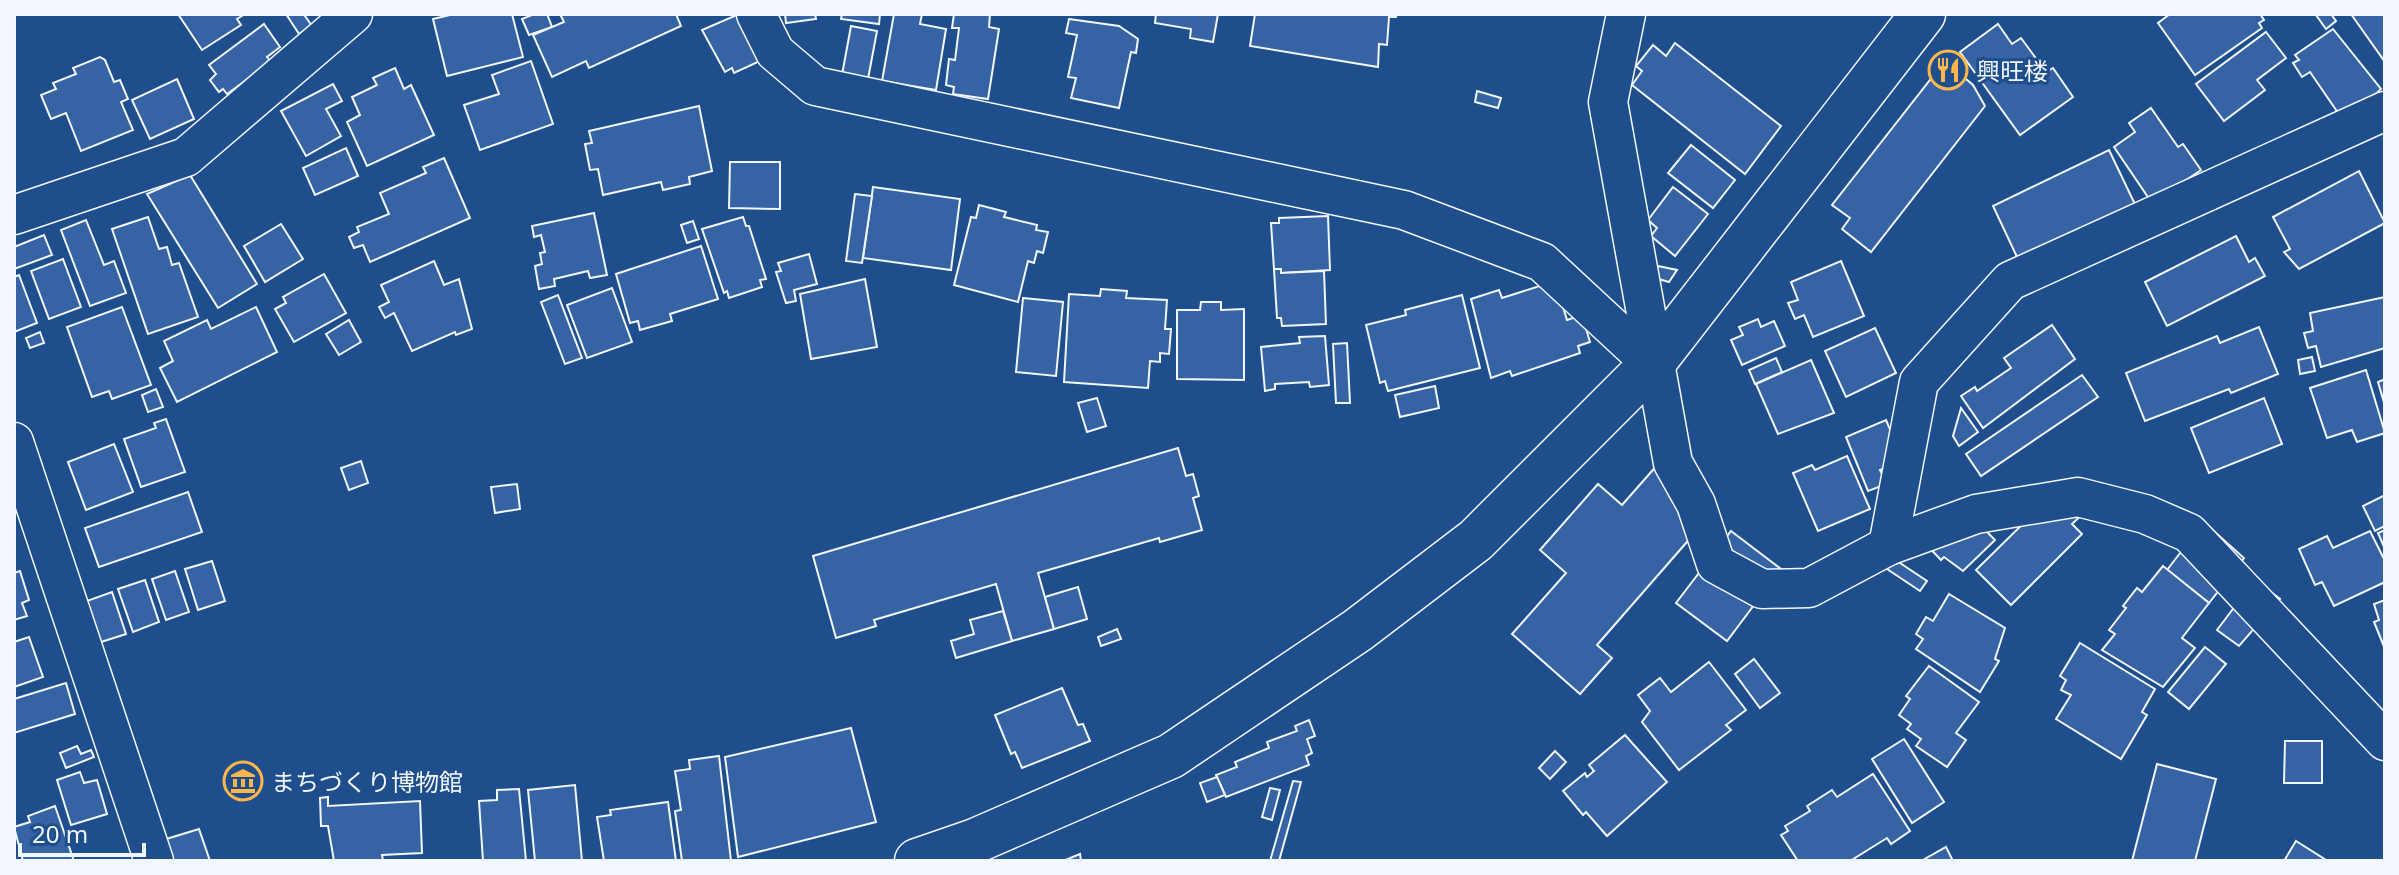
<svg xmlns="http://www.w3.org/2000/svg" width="2399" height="875" viewBox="0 0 2399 875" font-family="'Noto Sans','Noto Sans JP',sans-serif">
<rect width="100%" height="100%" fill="#1f4e8c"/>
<g fill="#3563a3" stroke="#f2f6ff" stroke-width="2">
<polygon points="178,14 245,14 237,19 241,25 202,50"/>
<polygon points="286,14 308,14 305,16 312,26 299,34"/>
<polygon points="454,14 512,14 523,57 447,76 433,19"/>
<polygon points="534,14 547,14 552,27 529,35 522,19"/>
<polygon points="560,14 676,14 681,26 589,68 586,61 552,77 533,35 564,22"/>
<polygon points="739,14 760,61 734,73 732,68 725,72 702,30"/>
<polygon points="785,14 815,14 816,19 786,23"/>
<polygon points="842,14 880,14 879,24 841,19"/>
<polygon points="894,14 922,14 920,24 946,29 936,90 882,81"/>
<polygon points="954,14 990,14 989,27 999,29 988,99 953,94 954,87 946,85 949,59 955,60 959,28 952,28"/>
<polygon points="1156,14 1218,14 1213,42 1190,38 1191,29 1155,23"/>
<polygon points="1255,14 1397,14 1396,17 1389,17 1387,45 1379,44 1378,67 1250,46"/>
<polygon points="2170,14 2260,14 2264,20 2259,23 2262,28 2195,75 2158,23"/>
<polygon points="2331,14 2336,21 2326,29 2316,15"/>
<polygon points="2351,14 2385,14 2385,62"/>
<polygon points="1069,19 1119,26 1138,39 1136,53 1131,52 1119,108 1071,98 1076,78 1068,77 1077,35 1066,33"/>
<polygon points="264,24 280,47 267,57 271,62 227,94 223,89 219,92 210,80 216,74 209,65"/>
<polygon points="1998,24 2012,44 2021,38 2046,72 2053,68 2073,97 2020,135 1960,52"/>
<polygon points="851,26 877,31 868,79 842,75"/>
<polygon points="2333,29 2381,89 2345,123 2310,72 2302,77 2293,63 2299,60 2295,55"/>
<polygon points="2266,32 2286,58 2257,80 2265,90 2224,121 2196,84"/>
<polygon points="1675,43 1781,126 1745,174 1632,85 1642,71 1636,66 1653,45 1666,56"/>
<polygon points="100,57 105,60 114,82 120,80 128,99 121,102 133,130 81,151 66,113 51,119 41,95 56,89 53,83 76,74 73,68"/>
<polygon points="1948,57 1957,64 1953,68 1973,85 1985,106 1871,252 1842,229 1850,218 1832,205"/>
<polygon points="531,61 553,124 480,150 464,105 499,94 492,75"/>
<polygon points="395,68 404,89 411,85 434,135 367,166 347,122 360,115 352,97 377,85 373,78"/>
<polygon points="177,79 194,119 150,139 132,100"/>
<polygon points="333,84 342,101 326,109 341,136 306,156 281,111"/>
<polygon points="1477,91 1501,98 1498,108 1475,102"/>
<polygon points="699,106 712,171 689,177 690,184 663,190 661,182 603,195 598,169 590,170 585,144 592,143 589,131"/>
<polygon points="2151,108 2178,147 2183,144 2201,170 2152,203 2114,147 2135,132 2129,123"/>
<polygon points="1691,145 1735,180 1713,208 1668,173"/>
<polygon points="346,148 358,176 315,195 303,168"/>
<polygon points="2109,150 2143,221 2026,276 1993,206"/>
<polygon points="444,158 470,218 370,262 363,245 354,248 349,237 359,232 357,227 389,214 380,193 426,173 423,167"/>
<polygon points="730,162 780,162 780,209 729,208"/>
<polygon points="2359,171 2385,223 2299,269 2284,252 2290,249 2273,217"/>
<polygon points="190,175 257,284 218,308 147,194"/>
<polygon points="873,187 960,199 951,270 863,258"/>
<polygon points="1673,187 1708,214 1675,256 1651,236 1657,228 1648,220"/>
<polygon points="855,194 872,196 862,263 846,261"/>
<polygon points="979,205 1006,212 1004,217 1037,225 1036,230 1048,232 1043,253 1037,251 1034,263 1028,261 1018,302 954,285 971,217 976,218"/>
<polygon points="594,213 607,275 590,278 588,271 554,279 555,286 539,289 535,266 542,264 540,253 545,252 541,235 534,237 532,226"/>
<polygon points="1328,216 1330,270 1281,273 1281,269 1274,269 1271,223 1279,223 1279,218"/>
<polygon points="148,217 159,249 167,247 172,265 179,263 198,317 148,334 112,229"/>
<polygon points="743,217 746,226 749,226 766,279 760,280 762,287 729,298 727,291 724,293 702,229"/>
<polygon points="86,220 104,265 114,261 126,293 90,306 61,230"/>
<polygon points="693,221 699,239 687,243 681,225"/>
<polygon points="281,224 303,259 265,282 244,246"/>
<polygon points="44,235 52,255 14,269 14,247"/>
<polygon points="2236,236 2249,262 2255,258 2265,276 2167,326 2145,282"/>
<polygon points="701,246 718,299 670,314 672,321 640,330 638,321 630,323 616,274"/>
<polygon points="809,254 817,284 794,290 796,301 786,303 776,272 781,271 778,263"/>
<polygon points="63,259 81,307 49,319 31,271"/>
<polygon points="434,261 444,285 459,279 472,329 456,335 455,332 412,351 394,313 385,318 379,307 389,302 381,285"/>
<polygon points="1841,261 1864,316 1813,337 1804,315 1795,319 1788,303 1798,300 1791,282"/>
<polygon points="1658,266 1677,270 1669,282 1655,278"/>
<polygon points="1274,269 1281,269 1281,273 1324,271 1326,324 1282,326 1281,318 1277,318"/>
<polygon points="324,274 346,313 294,342 275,309 286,303 283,297"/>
<polygon points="19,275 37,323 14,332 14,277"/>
<polygon points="865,279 877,347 811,359 800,294"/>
<polygon points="1549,283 1557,288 1567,320 1582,315 1590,342 1578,346 1580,353 1512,376 1510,371 1491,378 1471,299 1499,290 1502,298"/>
<polygon points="612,288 632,342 587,358 567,305"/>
<polygon points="1101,289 1127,291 1126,298 1167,300 1165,329 1171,329 1169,354 1160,353 1160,362 1150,361 1148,388 1064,382 1069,294 1100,296"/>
<polygon points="558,295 582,358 565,364 541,302"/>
<polygon points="1462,295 1480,368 1388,391 1385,381 1380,383 1366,325 1406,315 1405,310"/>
<polygon points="2385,297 2385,348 2321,367 2316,346 2308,348 2304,333 2313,331 2310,313"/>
<polygon points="1023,298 1063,302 1056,376 1016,372"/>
<polygon points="1201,302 1221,302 1221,310 1244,309 1244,380 1177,379 1177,310 1200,310"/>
<polygon points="122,307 151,385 112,399 109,391 92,397 67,327"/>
<polygon points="256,307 277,352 177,402 160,368 173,361 164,341 207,320 211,329"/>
<polygon points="1758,319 1761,327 1774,321 1785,346 1742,365 1731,340 1743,335 1739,327"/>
<polygon points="349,320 361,342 339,355 326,334"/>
<polygon points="2052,325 2075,359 1983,428 1961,396 1975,387 1977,391 2011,368 2004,358"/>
<polygon points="2259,327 2278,374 2231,393 2229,389 2145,421 2126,373 2217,336 2220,343"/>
<polygon points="1875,328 1896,373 1846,397 1825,351"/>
<polygon points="40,332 44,343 30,348 26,338"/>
<polygon points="1325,336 1329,385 1310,387 1309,382 1275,384 1275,389 1265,391 1261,347 1300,343 1299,337"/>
<polygon points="1347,343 1350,403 1336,403 1333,344"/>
<polygon points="2312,357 2315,371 2300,374 2298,360"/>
<polygon points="1776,358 1782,372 1755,384 1749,370"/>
<polygon points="1811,360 1834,413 1778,434 1756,384"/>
<polygon points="2366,370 2385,433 2357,442 2352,430 2327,438 2310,388"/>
<polygon points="2082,375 2098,397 1981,476 1966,454"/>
<polygon points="2385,379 2385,406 2378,382"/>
<polygon points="1435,386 1439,408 1400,417 1395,395"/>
<polygon points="156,389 163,407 148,412 142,395"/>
<polygon points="1097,398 1106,426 1087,432 1078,403"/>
<polygon points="2264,398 2282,444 2209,473 2191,428"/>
<polygon points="1961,408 1978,432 1959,446 1953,436"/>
<polygon points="166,419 185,472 141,487 124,439 156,428 154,423"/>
<polygon points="1886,420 1903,460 1880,470 1887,484 1868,491 1846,437"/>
<polygon points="114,444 133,492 86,510 68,462"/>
<polygon points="1178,448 1186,476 1193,474 1199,496 1193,498 1202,530 1160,542 1159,538 1038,573 1054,629 1012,641 996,584 874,620 876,626 836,638 813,556"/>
<polygon points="1847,456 1870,509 1818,531 1793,473 1812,465 1815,470"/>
<polygon points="361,461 368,483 349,490 341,468"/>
<polygon points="1659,463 1714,511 1597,645 1612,658 1580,694 1512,634 1566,573 1540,550 1598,484 1622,505"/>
<polygon points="517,484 520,509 495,513 491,487"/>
<polygon points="188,492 202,532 99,567 85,528"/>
<polygon points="2385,495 2385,526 2375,531 2363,506"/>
<polygon points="2049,498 2090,507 2072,524 2082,534 2011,605 1976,570"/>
<polygon points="1970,515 1995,540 1963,571 1944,557 1941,560 1922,540"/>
<polygon points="2207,525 2244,558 2209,603 2167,570 2201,526"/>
<polygon points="2385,530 2385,549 2378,533"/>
<polygon points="1731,531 1781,569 1727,641 1676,603"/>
<polygon points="2370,531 2385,561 2385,582 2334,606 2322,582 2315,585 2299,549 2327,536 2333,548"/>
<polygon points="1891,557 1927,581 1920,591 1884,567"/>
<polygon points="212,561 225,601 198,610 185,569"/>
<polygon points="2163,566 2209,603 2182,638 2195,648 2163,687 2102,650 2115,634 2109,630 2126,608 2123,606 2137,588 2142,592"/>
<polygon points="20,571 29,600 22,603 27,616 14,620 14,573"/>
<polygon points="175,571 189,612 166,620 152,579"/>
<polygon points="145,580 159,622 133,632 118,589"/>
<polygon points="2255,580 2280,599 2239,646 2217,630"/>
<polygon points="1078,587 1087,619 1054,629 1045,597"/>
<polygon points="112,592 126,634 98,643 84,602"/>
<polygon points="1949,594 2005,628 1995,659 1999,661 1980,692 1916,649 1923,639 1916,634 1926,617 1933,621"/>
<polygon points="2385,600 2385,649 2374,622 2379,620 2374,604"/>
<polygon points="1003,611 1012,641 956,658 951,641 974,634 970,620"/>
<polygon points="1117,629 1121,639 1101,646 1098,637"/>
<polygon points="29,637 43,677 14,687 14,642"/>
<polygon points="2080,643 2155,689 2142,712 2147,715 2121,759 2056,719 2071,695 2061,690 2066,680 2060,676"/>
<polygon points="2205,647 2226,664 2189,709 2168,692"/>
<polygon points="1754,659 1780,693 1760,708 1735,674"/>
<polygon points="1709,662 1746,710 1726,725 1731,730 1679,770 1642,722 1650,711 1638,695 1660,678 1671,692"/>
<polygon points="1929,666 1979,702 1956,733 1966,740 1947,767 1916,746 1921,739 1907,729 1911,724 1899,715 1910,699 1906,696"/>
<polygon points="66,683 75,714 14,733 14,699"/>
<polygon points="1062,688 1078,725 1083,724 1090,741 1022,768 1015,752 1011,754 995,715"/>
<polygon points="1309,720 1315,736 1307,739 1312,753 1306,756 1309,765 1226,797 1216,775 1237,767 1235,762 1269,748 1267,742 1297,731 1295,726"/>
<polygon points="851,728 876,822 738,857 725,757"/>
<polygon points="1625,735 1667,782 1607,836 1586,812 1583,815 1563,791 1585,773 1587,777 1594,771 1589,765"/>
<polygon points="1904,739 1944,802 1912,823 1872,759"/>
<polygon points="2285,741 2322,741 2322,783 2284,783"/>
<polygon points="77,746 81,754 91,750 94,757 66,768 60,753"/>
<polygon points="1555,751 1566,762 1550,779 1539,768"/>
<polygon points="719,756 731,861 682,861 675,811 681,810 675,771 690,769 689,760"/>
<polygon points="2157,764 2216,779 2195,861 2132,861"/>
<polygon points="80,772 84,783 97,780 107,814 71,825 57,780"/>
<polygon points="1873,774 1910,831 1891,844 1887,838 1850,861 1798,861 1781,835 1788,831 1785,826 1810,811 1807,806 1832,790 1837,797"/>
<polygon points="1217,777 1225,795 1207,802 1200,783"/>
<polygon points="1293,781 1301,782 1279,861 1270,861"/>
<polygon points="575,785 582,861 535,861 528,790"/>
<polygon points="1270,788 1280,790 1272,820 1262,817"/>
<polygon points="519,789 526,861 483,861 479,801 497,800 497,790"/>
<polygon points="328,797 328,806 420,801 422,853 382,855 383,861 334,861 328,826 321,826 320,798"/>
<polygon points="668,802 676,861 604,861 597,817 611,815 610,810"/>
<polygon points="55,806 74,861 23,861 14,827 30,822 28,816"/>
<polygon points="199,829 210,861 170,861 163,840"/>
<polygon points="2296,841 2326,860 2325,861 2284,861"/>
<polygon points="1946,847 1953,861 1924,861 1923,860"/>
<polygon points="1080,854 1081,861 1063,861"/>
</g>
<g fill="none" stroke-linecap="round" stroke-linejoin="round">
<g stroke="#f2f6ff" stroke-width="41">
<g id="street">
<polyline points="756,14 775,52 815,86 1404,210 1542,262 1652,364"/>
<polyline points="1626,14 1608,102 1673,463 1696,504 1716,564 1762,589 1809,588 1888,546 1976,514 2078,497 2145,514 2189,533 2385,741"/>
<polyline points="14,215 186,157 353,14"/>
<polyline points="14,442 154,861"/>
<polyline points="1888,546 1919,382 2010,281 2385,111"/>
</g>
</g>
<g stroke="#f2f6ff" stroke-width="47">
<polyline id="secondary" points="917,861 975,841 1171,756 1358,630 1476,540 1652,364 1923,14"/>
</g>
<use href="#street" stroke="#1f4e8c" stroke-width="38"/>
<use href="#secondary" stroke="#1f4e8c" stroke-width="44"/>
</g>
<defs>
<g id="restaurant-ring" transform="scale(2)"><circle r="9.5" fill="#1f4e8c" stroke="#ffb74d" stroke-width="1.5"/><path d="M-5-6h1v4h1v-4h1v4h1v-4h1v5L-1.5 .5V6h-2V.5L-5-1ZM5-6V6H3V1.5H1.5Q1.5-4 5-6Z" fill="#ffb74d"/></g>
<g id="museum-ring" transform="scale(2)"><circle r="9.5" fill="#1f4e8c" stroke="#ffb74d" stroke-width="1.5"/><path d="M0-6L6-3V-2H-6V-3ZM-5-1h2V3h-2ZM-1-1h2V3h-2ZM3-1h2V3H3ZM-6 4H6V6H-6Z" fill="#ffb74d"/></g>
</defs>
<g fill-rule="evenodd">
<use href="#restaurant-ring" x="1948" y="70"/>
<use href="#museum-ring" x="243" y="781"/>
</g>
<g text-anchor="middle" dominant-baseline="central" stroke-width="6" stroke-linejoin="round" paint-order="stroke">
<g font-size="24" fill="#f2f6ff" stroke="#1f4e8c" text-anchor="start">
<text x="1976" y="70">興旺楼</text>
<text x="271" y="781">まちづくり博物館</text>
</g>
</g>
<rect width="2399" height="875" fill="none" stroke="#f2f6ff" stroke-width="32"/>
<path d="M20 843v12h124v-12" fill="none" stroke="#f2f6ff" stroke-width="4"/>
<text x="32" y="843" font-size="24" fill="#f2f6ff" stroke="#1f4e8c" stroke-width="6" paint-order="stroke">20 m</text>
</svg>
